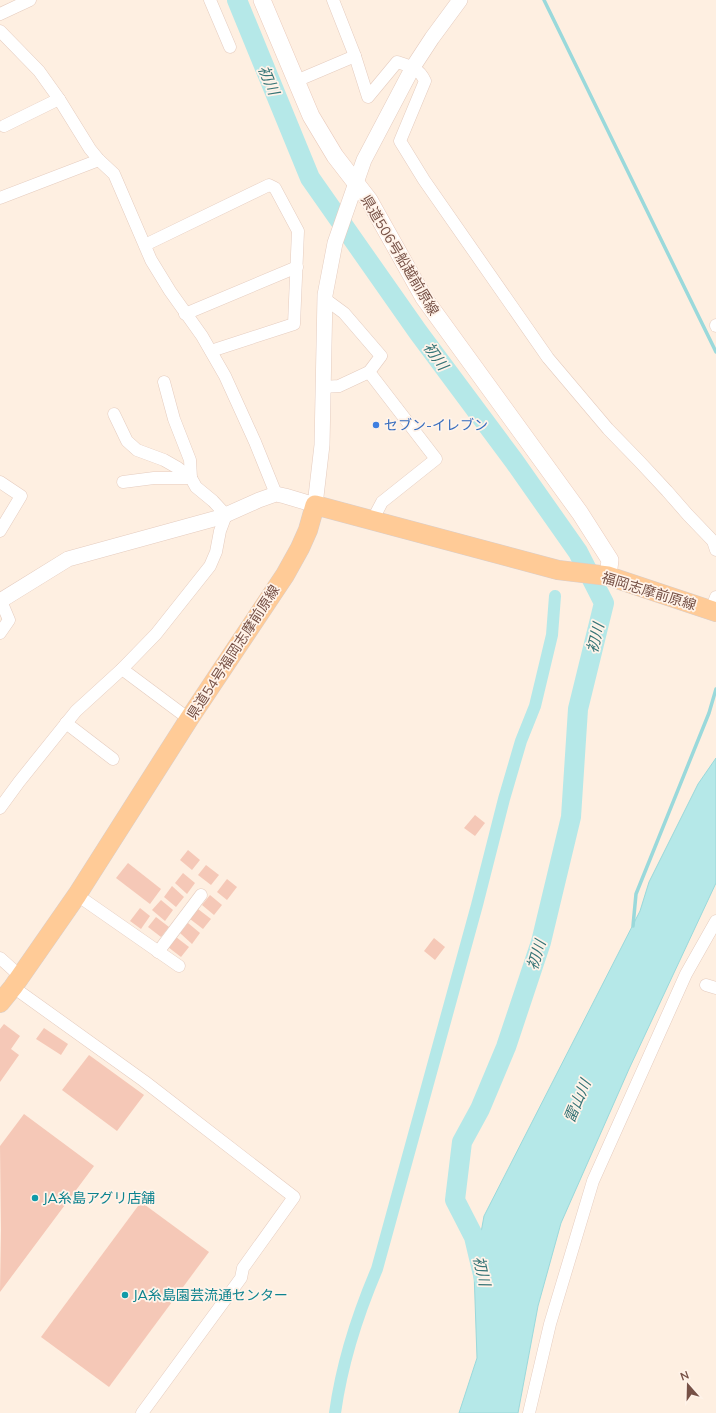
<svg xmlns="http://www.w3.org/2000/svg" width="716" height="1413" viewBox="0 0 716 1413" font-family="Mulish,'Noto Sans JP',sans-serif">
<rect width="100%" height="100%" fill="#feefe1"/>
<polygon fill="#b5e8e8" stroke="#9ad9db" points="716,758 716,883 629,1069 561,1223 538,1306 518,1413 459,1413 477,1358 474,1271 484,1216 640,911 649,882 698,784"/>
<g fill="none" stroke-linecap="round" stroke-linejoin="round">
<g stroke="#9ad9db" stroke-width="3.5">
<polyline points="544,0 716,352"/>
<polyline points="633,926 636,894 709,713 716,689"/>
</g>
<path stroke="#b5e8e8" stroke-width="12" d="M335 1413C342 1362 357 1316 377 1269L477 905 504 799 521 741 535 706 552 635 555 596"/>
<polyline stroke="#b5e8e8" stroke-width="20" points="237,0 310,178 418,332 514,461 578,552 604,603 578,709 571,817 541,942 506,1047 480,1109 462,1142 455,1200 474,1237 484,1279"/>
</g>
<g fill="#f5c8b7">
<polygon points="475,815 485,823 475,836 464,828"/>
<polygon points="188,850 200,860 192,870 180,860"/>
<polygon points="128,863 161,889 150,904 116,878"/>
<polygon points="206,865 219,875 211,885 198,875"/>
<polygon points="183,873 195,883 187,894 175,883"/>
<polygon points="227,879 237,887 227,900 217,892"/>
<polygon points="172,886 184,897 176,907 164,897"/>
<polygon points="210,895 222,905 214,915 202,905"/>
<polygon points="161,900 173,910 165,921 152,910"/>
<polygon points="140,908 150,916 141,929 130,921"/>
<polygon points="198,909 211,919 203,929 190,919"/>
<polygon points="156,917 169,927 161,937 148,927"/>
<polygon points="188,923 200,933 192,944 180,933"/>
<polygon points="176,937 189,947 181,957 168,947"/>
<polygon points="434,938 445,947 435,960 424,951"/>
<polygon points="4,1024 20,1036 11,1049 19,1055 0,1082 0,1029"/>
<polygon points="44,1028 68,1044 61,1055 36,1039"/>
<polygon points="89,1055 144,1095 117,1131 62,1090"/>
<polygon points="24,1114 94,1166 0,1292 1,1230 0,1146"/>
<polygon points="141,1202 209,1252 109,1387 41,1337"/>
</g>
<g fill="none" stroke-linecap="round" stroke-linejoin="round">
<g stroke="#e5ccbf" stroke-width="13">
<g id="minor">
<polyline points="210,0 230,47"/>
<path d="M333 0 355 56 368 97 397 62C410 66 419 68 425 81L400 141 424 180 548 358 608 429 640 462 667 491 688 515 713 541 716 550"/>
<polyline points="0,14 30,0"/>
<polyline points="0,31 39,71 59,99 90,149 99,160 114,174 151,260 170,291 202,336 225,376 255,442 276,494"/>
<polyline points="296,81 355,56"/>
<polyline points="4,126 59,99"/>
<polyline points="0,198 99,160"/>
<polyline points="145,245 269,185 275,188 298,231 294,324 211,351"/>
<polyline points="325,299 344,313 381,356 369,372"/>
<polyline points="185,314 297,267"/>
<polyline points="716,325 716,326"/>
<polyline points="323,387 339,386 369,372 436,459 382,502 372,521"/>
<polyline points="114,414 127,441 137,450 164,460 178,468 191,478"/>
<polyline points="0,482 21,496 0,531"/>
<polyline points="123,482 154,478 191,478"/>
<polyline points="711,610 716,597"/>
<polyline points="0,633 9,620 1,601"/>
<polyline points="122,669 189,719"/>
<polyline points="66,723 113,759"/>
<polyline points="0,808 19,782 76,711 122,669 156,634 210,566 216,552 220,531 226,515 213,501 196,487 191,478 190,460 174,419 164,382"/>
<polyline points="77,895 179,966"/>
<polyline points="158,952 201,895"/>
<polyline points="0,958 20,976"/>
<polyline points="706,985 716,988"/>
<polyline points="13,987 144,1081 294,1197 243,1268 241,1278 142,1413"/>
<polyline points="529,1413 550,1324 593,1181 686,974 716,921"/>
</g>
</g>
<g stroke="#e5ccbf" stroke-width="16">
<polyline id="tertiary" points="0,601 68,559 221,517 259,500 276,494 285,496 315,505 322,445 325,295 335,243 364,160 413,67 432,38 460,0"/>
</g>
<g stroke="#eacbbc" stroke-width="18">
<polyline id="secondary" points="262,0 311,116 335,156 369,200 424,298 580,513 610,560 608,576"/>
</g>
<g stroke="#d9cecb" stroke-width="20">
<polyline id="primary" points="0,1003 13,987 77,895 189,719 285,575 300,548 308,530 315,505 558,570 608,576 716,612"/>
</g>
<use href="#minor" stroke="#fff" stroke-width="12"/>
<use href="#tertiary" stroke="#fff" stroke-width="15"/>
<use href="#secondary" stroke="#fff" stroke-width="17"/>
<use href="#primary" stroke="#ffcb97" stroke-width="19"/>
</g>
<circle fill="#3f7fe0" stroke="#fff3e9" stroke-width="1.5" cx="376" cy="425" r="4"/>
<g fill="#0f9aa8" stroke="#fff3e9" stroke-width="1.5">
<circle cx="35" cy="1198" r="4"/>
<circle cx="125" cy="1295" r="4"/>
</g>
<g text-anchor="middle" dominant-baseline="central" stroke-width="3.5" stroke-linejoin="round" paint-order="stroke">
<g font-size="14" fill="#775146" stroke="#fff3e9">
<text transform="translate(400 255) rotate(59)">県道506号船越前原線</text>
<text transform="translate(649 591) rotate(17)">福岡志摩前原線</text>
<text transform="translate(233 652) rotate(-57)">県道54号福岡志摩前原線</text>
</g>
<g font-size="14" fill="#366cbe" stroke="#fff3e9" text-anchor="start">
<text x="384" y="425">セブン-イレブン</text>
</g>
<g font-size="14" fill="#0d838f" stroke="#fff3e9" text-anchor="start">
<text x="43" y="1198">JA糸島アグリ店舗</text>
<text x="133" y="1295">JA糸島園芸流通センター</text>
</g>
<g font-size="15" font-style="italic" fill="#367476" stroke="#fff3e9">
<text transform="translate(269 80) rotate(67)">初川</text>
<text transform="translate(436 356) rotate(54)">初川</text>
<text transform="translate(595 638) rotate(-76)">初川</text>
<text transform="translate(536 955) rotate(-73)">初川</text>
<text transform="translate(577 1101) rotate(-67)">雷山川</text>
<text transform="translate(482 1271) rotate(77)">初川</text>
</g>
</g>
<g transform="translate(688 1385) rotate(340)" stroke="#fff3e9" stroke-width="3" paint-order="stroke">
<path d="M0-3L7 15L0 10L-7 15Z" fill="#775146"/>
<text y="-6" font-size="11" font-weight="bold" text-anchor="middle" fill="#775146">N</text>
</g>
</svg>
